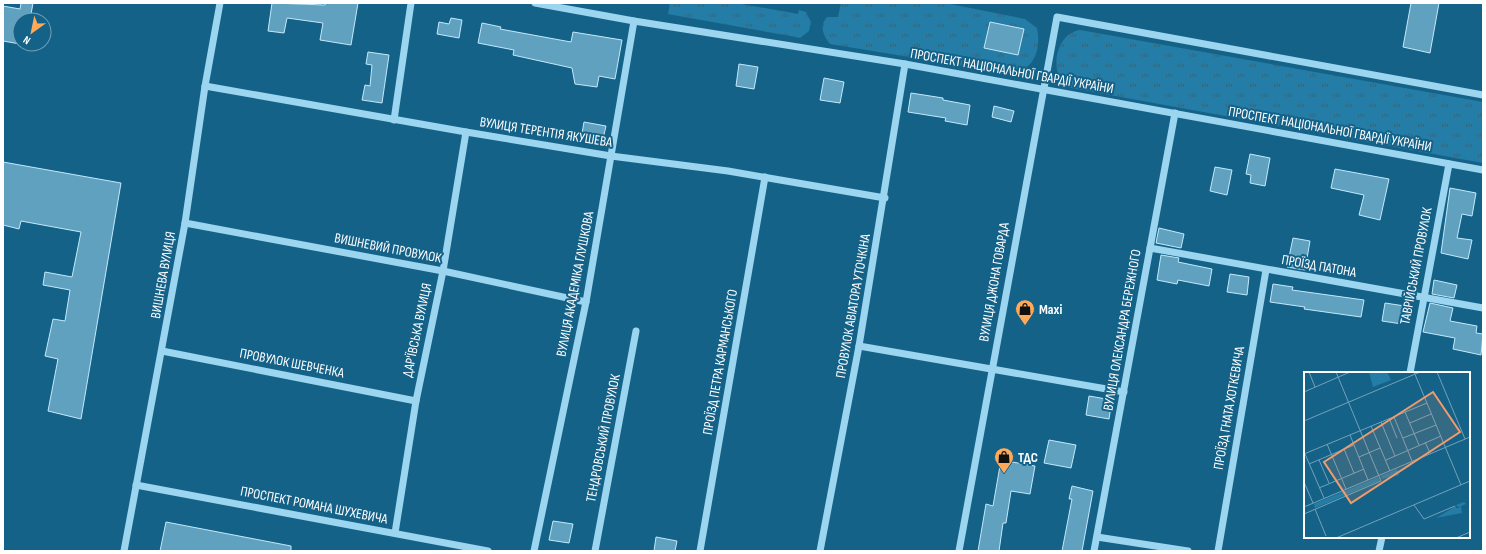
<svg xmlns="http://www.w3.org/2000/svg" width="1486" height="554" viewBox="0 0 1486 554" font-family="'Sofia Sans Condensed',sans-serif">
<defs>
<pattern id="grass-tufts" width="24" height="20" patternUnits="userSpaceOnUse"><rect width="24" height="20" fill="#247da6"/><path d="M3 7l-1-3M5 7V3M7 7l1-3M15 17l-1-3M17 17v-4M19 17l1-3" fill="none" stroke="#386479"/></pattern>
</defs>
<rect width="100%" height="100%" fill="#156289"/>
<g fill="url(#grass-tufts)">
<polygon points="670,3 736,3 798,14 799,10 806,12 811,22 809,31 800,38 796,37 668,14"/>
<path d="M841 3H945L1025 19 1037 28C1042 51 1032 74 1007 73L830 44C823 35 819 26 827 17H838Z"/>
<path d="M1080 30 1483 102V163L1066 87C1049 71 1055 34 1080 30Z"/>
</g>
<g fill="#61a1c0" stroke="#c2e9fb">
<polygon points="21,3 33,3 30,20 20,20 20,44 3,41 3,6 20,9"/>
<polygon points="272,3 325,5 326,3 358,3 351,45 320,40 323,23 287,18 284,33 268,31"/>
<polygon points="1411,3 1439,3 1430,53 1403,47"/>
<polygon points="451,18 462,20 459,38 437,34 439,22 449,24"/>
<polygon points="990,22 1024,29 1018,55 984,48"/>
<polygon points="482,23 501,27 500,29 571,42 573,32 622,40 615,79 599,76 597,87 575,84 572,68 513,55 514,50 478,43"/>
<polygon points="368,52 389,55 382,103 362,100 365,85 370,86 372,65 366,64"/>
<polygon points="739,64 758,67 754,89 736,86"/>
<polygon points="824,78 844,82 840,103 820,100"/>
<polygon points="911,93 943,98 943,100 970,105 967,125 945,121 946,118 908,112"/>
<polygon points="994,106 1014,111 1011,122 992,117"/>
<polygon points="584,122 606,126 602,143 581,139"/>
<polygon points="1250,154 1270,158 1265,186 1250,183 1251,175 1246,174"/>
<polygon points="3,162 121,183 81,419 48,411 58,359 45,356 53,319 65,321 70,290 43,285 45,272 72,277 81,232 21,221 19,229 3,225"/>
<polygon points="1215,167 1232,170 1227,195 1210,191"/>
<polygon points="1335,169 1389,179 1380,220 1359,215 1364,195 1331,188"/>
<polygon points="1450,188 1476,193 1472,216 1462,214 1457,238 1472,240 1468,259 1441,253"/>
<polygon points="1159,228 1184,234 1181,248 1156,243"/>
<polygon points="1293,238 1310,241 1305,270 1287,267"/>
<polygon points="1161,255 1179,258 1178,262 1212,269 1209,286 1178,280 1177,284 1157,280"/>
<polygon points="1230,274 1249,277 1247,295 1227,292"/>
<polygon points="1434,280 1457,285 1454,298 1432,294"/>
<polygon points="1273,284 1293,287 1292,290 1364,300 1361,317 1304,309 1305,307 1270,302"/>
<polygon points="1385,303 1405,306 1402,324 1382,321"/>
<polygon points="1430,303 1453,308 1450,321 1477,326 1476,333 1483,334 1481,355 1453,349 1455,338 1423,332"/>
<polygon points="1089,396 1112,400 1109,419 1086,415"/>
<polygon points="1049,440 1076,445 1071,468 1044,463"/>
<polygon points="1001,460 1035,466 1030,494 1011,491 1006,523 1003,523 999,551 978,551 986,504 993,506"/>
<polygon points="1072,486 1093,491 1082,551 1062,551 1072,499 1069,499"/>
<polygon points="553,521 573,524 569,543 549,540"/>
<polygon points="166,522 291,546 291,551 160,551"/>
<polygon points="656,537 677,541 675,551 654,551"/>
</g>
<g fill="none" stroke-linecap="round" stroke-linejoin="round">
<g stroke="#9cd5ef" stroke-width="7">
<polyline points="535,3 634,21 905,64 1483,170"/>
<polyline points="205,86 466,132 611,156 728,171 885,198"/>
<polyline points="394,120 411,3"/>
<polyline points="185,223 443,271 586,302"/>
<polyline points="1150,248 1483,308"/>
<polyline points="859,346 1124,392"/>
<polyline points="162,351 416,401"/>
<polyline points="1410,373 1449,164"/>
<polyline points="136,485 488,551"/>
<polyline points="395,533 416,401 443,271 466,132"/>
<polyline points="1097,537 1188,551"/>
<polyline points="124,551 185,223 205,86 220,3"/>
<polyline points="534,551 586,302 634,21"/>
<polyline points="595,551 636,331"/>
<polyline points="700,551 765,177"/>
<polyline points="820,551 859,346 905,64"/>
<polyline points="959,551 1057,17 1483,95"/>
<polyline points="1094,551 1175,113"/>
<polyline points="1218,551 1266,270"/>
<polyline points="1379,551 1382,537"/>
</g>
</g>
<defs>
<g id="shop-pin" transform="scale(1)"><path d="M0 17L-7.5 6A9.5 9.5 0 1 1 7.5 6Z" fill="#ffa95a" stroke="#156289"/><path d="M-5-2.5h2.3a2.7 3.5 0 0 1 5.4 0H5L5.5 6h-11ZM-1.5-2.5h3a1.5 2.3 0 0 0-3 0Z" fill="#111"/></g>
</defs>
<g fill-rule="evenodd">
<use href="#shop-pin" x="1025" y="309"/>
<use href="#shop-pin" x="1004" y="457"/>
</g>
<g text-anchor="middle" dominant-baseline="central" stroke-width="4" stroke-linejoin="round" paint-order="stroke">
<g font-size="14" fill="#fff" stroke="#156289">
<text transform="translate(1012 71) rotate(10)">ПРОСПЕКТ НАЦІОНАЛЬНОЇ ГВАРДІЇ УКРАЇНИ</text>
<text transform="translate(1330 129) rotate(10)">ПРОСПЕКТ НАЦІОНАЛЬНОЇ ГВАРДІЇ УКРАЇНИ</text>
<text transform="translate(546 132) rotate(9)">ВУЛИЦЯ ТЕРЕНТІЯ ЯКУШЕВА</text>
<text transform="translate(388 248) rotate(11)">ВИШНЕВИЙ ПРОВУЛОК</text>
<text transform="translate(1319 266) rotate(10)">ПРОЇЗД ПАТОНА</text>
<text transform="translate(1416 266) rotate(-79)">ТАВРІЙСЬКИЙ ПРОВУЛОК</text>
<text transform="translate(163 275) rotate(-80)">ВИШНЕВА ВУЛИЦЯ</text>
<text transform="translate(994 282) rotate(-80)">ВУЛИЦЯ ДЖОНА ГОВАРДА</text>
<text transform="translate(575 284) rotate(-79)">ВУЛИЦЯ АКАДЕМІКА ГЛУШКОВА</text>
<text transform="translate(853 306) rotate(-80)">ПРОВУЛОК АВІАТОРА УТОЧКІНА</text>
<text transform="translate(417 330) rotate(-78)">ДАР'ЇВСЬКА ВУЛИЦЯ</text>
<text transform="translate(1122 330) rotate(-80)">ВУЛИЦЯ ОЛЕКСАНДРА БЕРЕЖНОГО</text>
<text transform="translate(720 362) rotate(-80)">ПРОЇЗД ПЕТРА КАРМАНСЬКОГО</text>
<text transform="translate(292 363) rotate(11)">ПРОВУЛОК ШЕВЧЕНКА</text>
<text transform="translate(1229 408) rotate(-80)">ПРОЇЗД ГНАТА ХОТКЕВИЧА</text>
<text transform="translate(603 438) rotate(-79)">ТЕНДРОВСЬКИЙ ПРОВУЛОК</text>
<text transform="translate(314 505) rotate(11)">ПРОСПЕКТ РОМАНА ШУХЕВИЧА</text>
</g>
<g font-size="14" font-weight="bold" fill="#fff" stroke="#156289" text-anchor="start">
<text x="1039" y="309">Maxi</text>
<text x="1018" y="457">ТДС</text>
</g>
</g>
<g transform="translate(1304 372)">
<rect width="166" height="166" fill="#156289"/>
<path d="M93 97 95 103 78 107 77 104ZM74 105 76 109 11 136 10 132ZM160 130 162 132 157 134 158 141 132 146 152 134V136H156L152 133Z" fill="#247da6"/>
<path d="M65 0H83L87 8 69 15Z" fill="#247da6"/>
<path fill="none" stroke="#73a1b8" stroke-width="1" d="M5 0 11 15M110 0 157 113M133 0 161 67M0 20 46 0M101 40 115 73M90 45 108 89M85 46 93 66M0 49 116 0M77 50 91 84M106 51 127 42M67 54 86 99M46 63 64 108M99 66 132 53M121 70 126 81M23 72 42 117M40 77 50 101M0 82 123 31M1 82 20 126M55 85 76 76M15 88 25 111M82 88 137 64M5 92 50 73M0 110 9 131M15 116 60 97M110 133 120 147 151 134M0 135 166 65M11 137 22 164M0 142 77 109 32 0M32 166 166 109M152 166 166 160"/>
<path fill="#f19b6d" fill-opacity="0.15" stroke="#f19b6d" stroke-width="2" d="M129 20 156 60 47 131 20 90Z"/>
<rect width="166" height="166" fill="none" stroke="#fff" stroke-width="2"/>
</g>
<rect width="1486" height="554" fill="none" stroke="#ffffff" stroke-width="8"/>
<g transform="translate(32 32) rotate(213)"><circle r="19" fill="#156289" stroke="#73a1b8"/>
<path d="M0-3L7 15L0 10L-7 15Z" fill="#ffa95a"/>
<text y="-6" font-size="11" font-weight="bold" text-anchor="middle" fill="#ffffff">N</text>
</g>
</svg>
